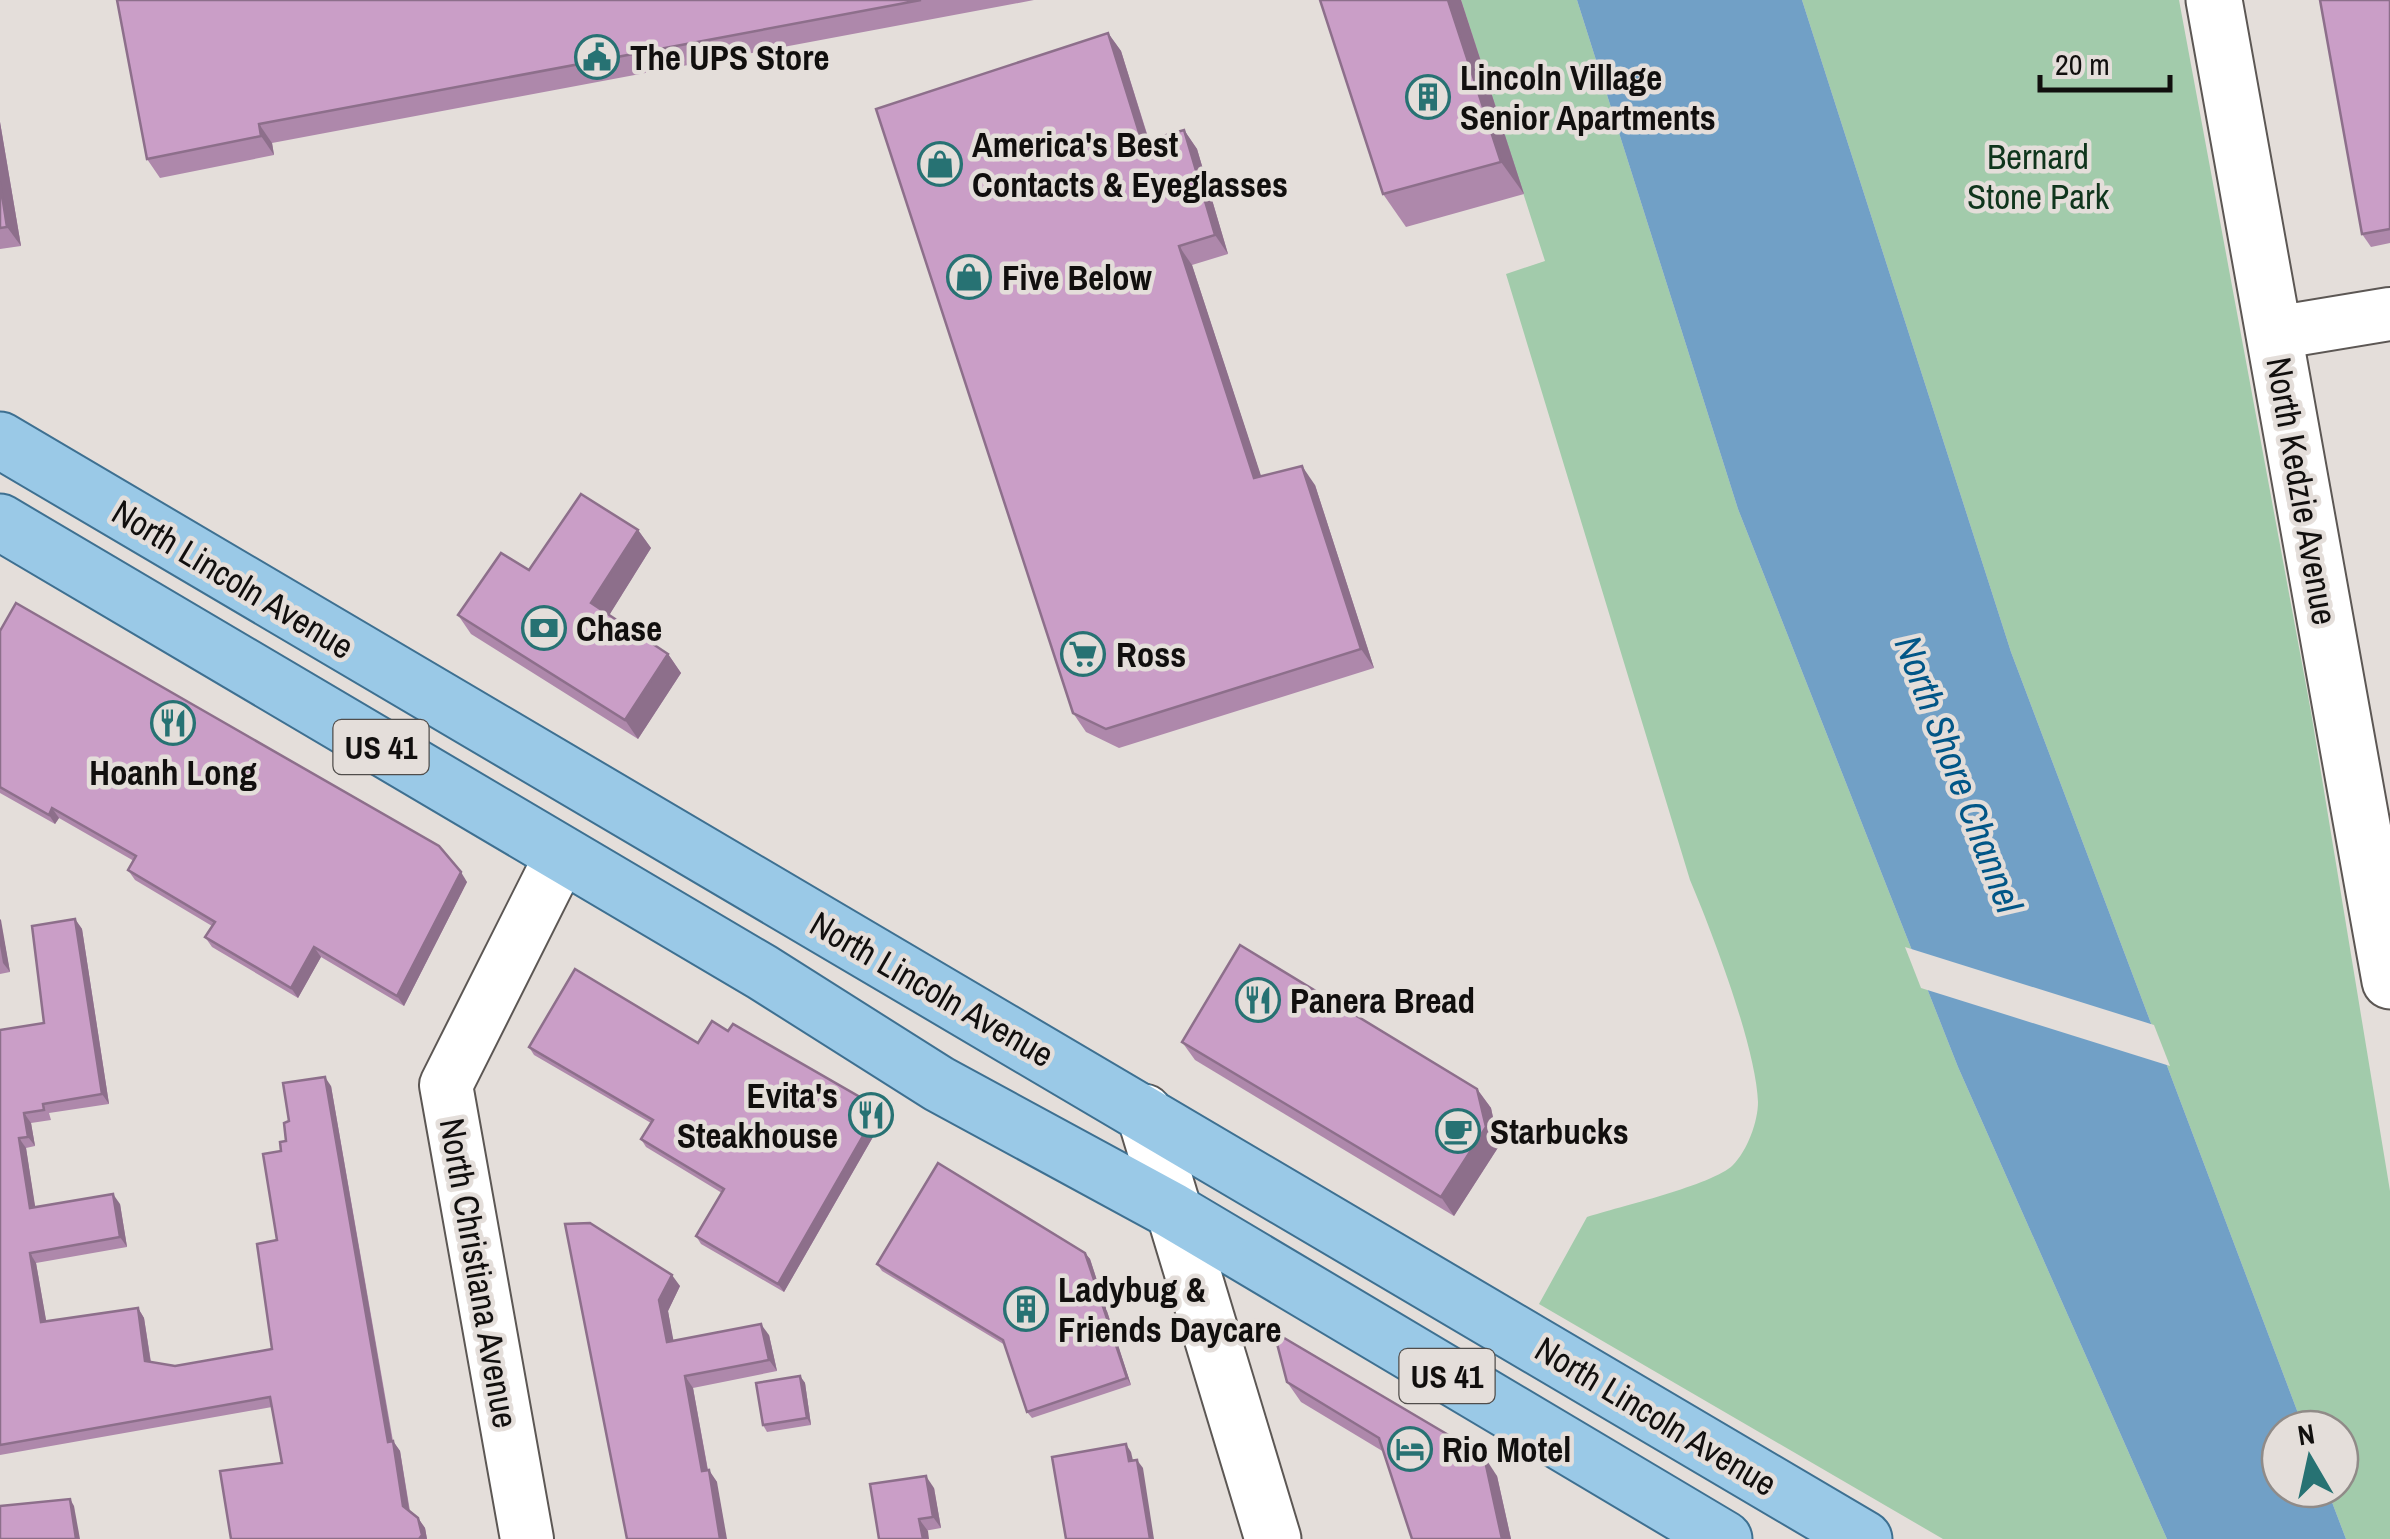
<svg xmlns="http://www.w3.org/2000/svg" width="2390" height="1539" viewBox="0 0 2390 1539" font-family="'Archivo Narrow',sans-serif">
<rect width="100%" height="100%" fill="#e4deda"/>
<g fill="#a2cbab">
<path d="M1461 0H1577L1738 509 1958 1067 2167 1539H1943L1539 1304 1587 1217C1618 1207 1713 1185 1733 1165 1747 1151 1758 1122 1758 1102 1756 1047 1712 932 1690 880L1506 274 1545 261Z"/>
<polygon points="1802,0 2179,0 2311,712 2390,1191 2390,1539 2346,1539 2327,1489 2340,1489 2340,1429 2304,1429 2011,652"/>
</g>
<polygon fill="#71a0c6" points="1577,0 1802,0 2011,652 2304,1429 2280,1429 2280,1489 2327,1489 2346,1539 2167,1539 1958,1067 1738,509"/>
<polygon fill="#e4deda" points="1905,947 2154,1025 2170,1066 1921,988"/>
<g fill="none" stroke-linecap="round" stroke-linejoin="round">
<g stroke="#5c5754" stroke-width="56">
<g id="minor">
<polyline points="2274,333 2390,314"/>
<polyline points="527,1539 446,1085 562,854"/>
</g>
</g>
<g stroke="#5c5754" stroke-width="59">
<polyline id="tertiary" points="2214,0 2390,981"/>
</g>
<g stroke="#5c5754" stroke-width="59">
<polyline id="secondary" points="1144,1112 1273,1539"/>
</g>
<g stroke="#3e7091" stroke-width="59">
<g id="primary">
<polyline points="0,440 1864,1539"/>
<polyline points="0,522 762,972 939,1084 1171,1210 1724,1539"/>
</g>
</g>
<use href="#minor" stroke="#fff" stroke-width="52"/>
<use href="#tertiary" stroke="#fff" stroke-width="55"/>
<use href="#secondary" stroke="#fff" stroke-width="55"/>
<use href="#primary" stroke="#9ac9e7" stroke-width="55"/>
</g>
<g fill="#ae88ab">
<polygon points="117,0 1034,0 272,143 274,155 160,178 147,159"/>
<polygon points="1461,0 1524,194 1406,227 1383,194"/>
<polygon points="2390,0 2390,243 2371,247 2362,234"/>
<polygon points="1108,33 1121,51 1149,140 1184,130 1197,149 1228,254 1192,265 1261,477 1315,485 1374,668 1119,748 1086,732 1073,713"/>
<polygon points="0,122 21,246 0,249"/>
<polygon points="638,530 651,548 609,615 668,654 681,673 638,739 471,634 458,615 529,570"/>
<polygon points="0,631 467,882 404,1006 321,957 298,998 212,947 205,937 212,926 135,880 128,870 134,861 59,818 55,824 0,793"/>
<polygon points="0,919 10,972 0,974"/>
<polygon points="75,919 82,929 109,1104 49,1113 51,1120 31,1123 35,1146 26,1148 35,1208 120,1204 127,1247 36,1263 46,1321 138,1308 144,1318 151,1362 175,1366 272,1349 281,1151 286,1141 289,1121 331,1086 393,1441 400,1451 410,1511 418,1518 425,1528 427,1539 231,1539 282,1463 272,1407 0,1455 0,1030 44,1023"/>
<polygon points="728,1031 879,1108 885,1116 784,1292 701,1244 696,1236 722,1193 646,1147 641,1139 651,1123 534,1055 529,1047 698,1043"/>
<polygon points="1182,1042 1477,1089 1491,1108 1499,1146 1454,1216 1195,1060"/>
<polygon points="565,1224 680,1286 668,1311 673,1341 769,1335 777,1371 693,1388 708,1470 717,1482 622,1508"/>
<polygon points="1085,1253 1090,1259 1131,1385 1032,1418 1027,1412 1005,1345 882,1271 877,1264"/>
<polygon points="800,1376 805,1383 811,1425 767,1432 763,1425"/>
<polygon points="1287,1382 1497,1476 1511,1539 1412,1539 1384,1452 1301,1402"/>
<polygon points="934,1488 941,1528 879,1539"/>
</g>
<g fill="#8d6f8b">
<polygon points="1448,0 1461,0 1524,194 1501,162"/>
<polygon points="1108,33 1121,51 1155,161 1142,142"/>
<polygon points="0,122 21,246 7,227 0,182"/>
<polygon points="259,124 272,143 274,155 261,136"/>
<polygon points="1184,130 1197,149 1228,254 1215,235"/>
<polygon points="1179,246 1192,265 1268,497 1254,478"/>
<polygon points="1302,466 1315,485 1374,668 1361,649"/>
<polygon points="638,530 651,548 605,622 591,603"/>
<polygon points="668,654 681,673 638,739 625,720"/>
<polygon points="52,808 59,818 55,824 49,815"/>
<polygon points="461,872 467,882 404,1006 397,996"/>
<polygon points="0,919 1,920 10,972 3,963 0,946"/>
<polygon points="75,919 82,929 109,1104 102,1094"/>
<polygon points="314,947 321,957 298,998 291,988"/>
<polygon points="325,1077 331,1086 394,1451 388,1442"/>
<polygon points="1477,1089 1491,1108 1499,1146 1454,1216 1441,1197"/>
<polygon points="879,1108 885,1116 784,1292 778,1284"/>
<polygon points="24,1113 31,1123 35,1146 28,1137"/>
<polygon points="19,1138 26,1148 37,1218 30,1208"/>
<polygon points="113,1194 120,1204 127,1247 120,1237"/>
<polygon points="30,1253 36,1263 48,1331 41,1322"/>
<polygon points="1085,1253 1090,1259 1131,1385 1127,1378"/>
<polygon points="672,1275 680,1286 668,1311 676,1354 667,1342 659,1300"/>
<polygon points="138,1308 144,1318 152,1371 145,1361"/>
<polygon points="761,1324 769,1335 777,1371 769,1360"/>
<polygon points="685,1376 693,1388 710,1483 702,1471"/>
<polygon points="800,1376 805,1383 811,1425 807,1418"/>
<polygon points="393,1441 400,1451 410,1515 403,1506"/>
<polygon points="1126,1444 1131,1452 1135,1469 1129,1461"/>
<polygon points="1484,1456 1497,1476 1511,1539 1502,1539"/>
<polygon points="1137,1460 1143,1468 1154,1539 1150,1539"/>
<polygon points="709,1470 717,1482 727,1539 720,1539"/>
<polygon points="926,1476 934,1488 941,1528 933,1517"/>
<polygon points="70,1499 74,1506 80,1539 76,1539"/>
<polygon points="418,1518 425,1528 427,1539 419,1539"/>
<polygon points="919,1519 928,1531 929,1539 923,1539"/>
</g>
<g fill="#ca9ec7" stroke="#8d6f8b" stroke-width="2.5">
<polygon points="117,0 921,0 259,124 261,136 147,159"/>
<polygon points="1320,0 1448,0 1501,162 1383,194"/>
<polygon points="2320,0 2390,0 2390,229 2362,234"/>
<polygon points="1108,33 1142,142 1184,130 1215,235 1179,246 1254,478 1302,466 1361,649 1106,729 1073,713 876,109"/>
<polygon points="0,182 7,227 0,228"/>
<polygon points="581,494 638,530 591,603 668,654 625,720 458,615 501,553 529,570"/>
<polygon points="16,603 439,846 461,872 397,996 314,947 291,988 205,937 215,922 128,870 136,856 52,808 49,815 0,787 0,631"/>
<polygon points="75,919 102,1094 43,1104 44,1110 24,1113 28,1137 19,1138 30,1208 113,1194 120,1237 30,1253 41,1322 138,1308 145,1361 175,1366 272,1349 257,1244 277,1240 263,1154 281,1151 280,1142 286,1141 284,1123 289,1121 283,1083 325,1077 388,1442 393,1441 403,1506 418,1518 422,1535 419,1539 231,1539 220,1471 282,1463 270,1397 0,1445 0,1030 44,1023 32,926"/>
<polygon points="1240,945 1477,1089 1486,1127 1441,1197 1182,1042"/>
<polygon points="575,969 698,1043 712,1021 728,1031 733,1024 879,1108 778,1284 696,1236 724,1189 641,1139 653,1120 529,1047"/>
<polygon points="938,1163 1085,1253 1127,1378 1027,1412 1003,1340 877,1264"/>
<polygon points="590,1223 672,1275 659,1300 667,1342 761,1324 769,1360 685,1376 702,1471 709,1470 720,1539 627,1539 565,1224"/>
<polygon points="1274,1332 1484,1456 1502,1539 1412,1539 1379,1438 1287,1382"/>
<polygon points="800,1376 807,1418 763,1425 756,1383"/>
<polygon points="1126,1444 1129,1461 1137,1460 1150,1539 1066,1539 1052,1457"/>
<polygon points="926,1476 933,1517 919,1519 923,1539 879,1539 870,1484"/>
<polygon points="70,1499 76,1539 0,1539 0,1506"/>
</g>
<defs>
<g id="civic-ring" transform="scale(2.25)"><circle r="9.5" fill="#e4deda" stroke="#277273" stroke-width="1.5"/><path d="M-.6-6.5H3V-4.5H.6V-3L4-1V1h2V6H-6V1h2V-1L-.6-3ZM-1.2 2.5V6h2.4V2.5Z" fill="#277273"/></g>
<g id="building-ring" transform="scale(2.25)"><circle r="9.5" fill="#e4deda" stroke="#277273" stroke-width="1.5"/><path d="M-4-6H4V6H1V3H-1V6H-4ZM-2.5-4.3h1.7v1.8h-1.7ZM.8-4.3h1.7v1.8H.8ZM-2.5-1h1.7V.8h-1.7ZM.8-1h1.7V.8H.8Z" fill="#277273"/></g>
<g id="shop-ring" transform="scale(2.25)"><circle r="9.5" fill="#e4deda" stroke="#277273" stroke-width="1.5"/><path d="M-5-2.5h2.3a2.7 3.5 0 0 1 5.4 0H5L5.5 6h-11ZM-1.5-2.5h3a1.5 2.3 0 0 0-3 0Z" fill="#277273"/></g>
<g id="bank-ring" transform="scale(2.25)"><circle r="9.5" fill="#e4deda" stroke="#277273" stroke-width="1.5"/><path d="M-6-4H6V4H-6ZM0-2.3a2.3 2.3 0 1 0 0 4.6a2.3 2.3 0 1 0 0-4.6Z" fill="#277273"/></g>
<g id="supermarket-ring" transform="scale(2.25)"><circle r="9.5" fill="#e4deda" stroke="#277273" stroke-width="1.5"/><path d="M-6-5.5h2.5l.6 2H6L4.5 2H-2.5L-4.4-4H-6ZM-1.5 3.2a1.3 1.3 0 1 0 .1 0ZM3 3.2a1.3 1.3 0 1 0 .1 0Z" fill="#277273"/></g>
<g id="restaurant-ring" transform="scale(2.25)"><circle r="9.5" fill="#e4deda" stroke="#277273" stroke-width="1.5"/><path d="M-5-6h1v4h1v-4h1v4h1v-4h1v5L-1.5 .5V6h-2V.5L-5-1ZM5-6V6H3V1.5H1.5Q1.5-4 5-6Z" fill="#277273"/></g>
<g id="cafe-ring" transform="scale(2.25)"><circle r="9.5" fill="#e4deda" stroke="#277273" stroke-width="1.5"/><path d="M-5.5-4.5H6V0H3Q3 3.5 0 3.5H-2.5Q-5.5 3.5-5.5 0ZM3-3.2v2h1.7v-2ZM-6 4.5H4V6H-6Z" fill="#277273"/></g>
<g id="hotel-ring" transform="scale(2.25)"><circle r="9.5" fill="#e4deda" stroke="#277273" stroke-width="1.5"/><path d="M-6-4.5h1.5V1H6V5H4.5V3h-9V5H-6ZM-4 0a1.8 1.8 0 1 1 3.6 0ZM.5 0V-2.5h3Q6-2.5 6 0Z" fill="#277273"/></g>
</defs>
<g fill-rule="evenodd">
<use href="#civic-ring" x="597" y="57"/>
<use href="#building-ring" x="1428" y="97"/>
<use href="#shop-ring" x="940" y="164"/>
<use href="#shop-ring" x="969" y="277"/>
<use href="#bank-ring" x="544" y="628"/>
<use href="#supermarket-ring" x="1083" y="654"/>
<use href="#restaurant-ring" x="173" y="723"/>
<use href="#restaurant-ring" x="1258" y="1000"/>
<use href="#restaurant-ring" x="871" y="1115"/>
<use href="#cafe-ring" x="1458" y="1131"/>
<use href="#building-ring" x="1026" y="1309"/>
<use href="#hotel-ring" x="1410" y="1449"/>
</g>
<g text-anchor="middle" dominant-baseline="central" stroke-width="9" stroke-linejoin="round" paint-order="stroke">
<g fill="#e4deda" stroke="#504d4b" stroke-width="2.5">
<rect x="333.5" y="720" width="95" height="54" rx="8"/>
<rect x="1399.5" y="1349" width="95" height="54" rx="8"/>
</g>
<g font-size="32" font-weight="bold" fill="#110f0e">
<text x="381" y="747">US 41</text>
<text x="1447" y="1376">US 41</text>
</g>
<g font-size="35" font-weight="bold" fill="#110f0e" stroke="#e4deda" text-anchor="start">
<text x="630" y="57">The UPS Store</text>
<text x="1460" y="77">Lincoln Village<tspan x="1460" dy="40">Senior Apartments</tspan></text>
<text x="972" y="144">America's Best<tspan x="972" dy="40">Contacts &amp; Eyeglasses</tspan></text>
<text x="1002" y="277">Five Below</text>
<text x="576" y="628">Chase</text>
<text x="1116" y="654">Ross</text>
<text x="173" y="772" text-anchor="middle">Hoanh Long</text>
<text x="1290" y="1000">Panera Bread</text>
<text x="838" y="1095" text-anchor="end">Evita's<tspan x="838" dy="40">Steakhouse</tspan></text>
<text x="1490" y="1131">Starbucks</text>
<text x="1058" y="1289">Ladybug &amp;<tspan x="1058" dy="40">Friends Daycare</tspan></text>
<text x="1442" y="1449">Rio Motel</text>
</g>
<g font-size="35" fill="#0f351c" stroke="#e4deda">
<text x="2038" y="156">Bernard<tspan x="2038" dy="40">Stone Park</tspan></text>
</g>
<g font-size="35" fill="#110f0e" stroke="#e4deda">
<text transform="translate(2302 491) rotate(80)">North Kedzie Avenue</text>
<text transform="translate(233 579) rotate(31)">North Lincoln Avenue</text>
<text transform="translate(932 989) rotate(30)">North Lincoln Avenue</text>
<text transform="translate(479 1273) rotate(80)">North Christiana Avenue</text>
<text transform="translate(1656 1416) rotate(31)">North Lincoln Avenue</text>
</g>
<g font-size="38" font-style="italic" fill="#015687" stroke="#e4deda">
<text transform="translate(1959 774) rotate(69)">North Shore Channel</text>
</g>
</g>
<g transform="translate(2310 1459) rotate(351)"><circle r="48" fill="#e4deda" stroke="#908b88" stroke-width="2.5"/>
<path d="M0-8L18 38L0 25L-18 38Z" fill="#277273"/>
<text y="-15" font-size="28" font-weight="bold" text-anchor="middle" fill="#110f0e">N</text>
</g>
<path d="M2040 75v15h130v-15" fill="none" stroke="#110f0e" stroke-width="5"/>
<text x="2055" y="75" font-size="30" fill="#110f0e" stroke="#e4deda" stroke-width="8" paint-order="stroke">20 m</text>
</svg>
